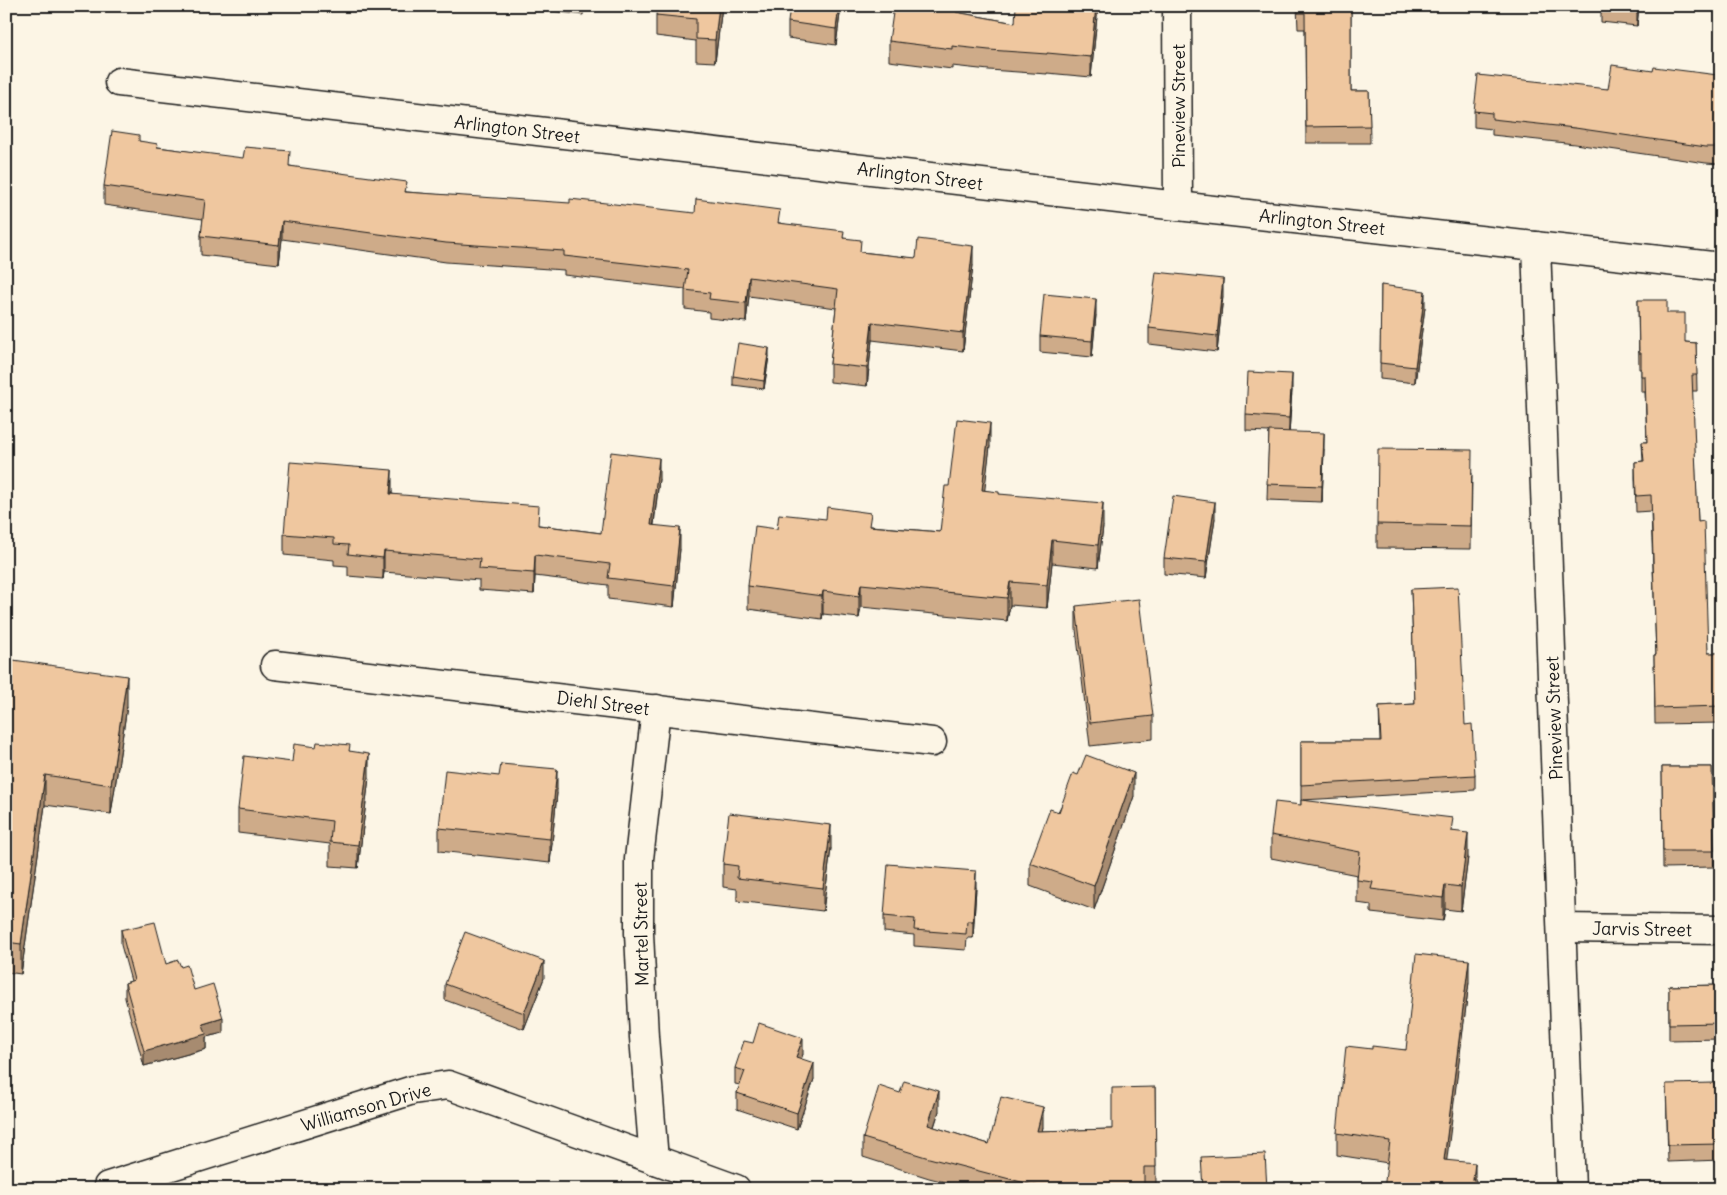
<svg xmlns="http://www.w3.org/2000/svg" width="1727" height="1195" viewBox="0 0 1727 1195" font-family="Delius,sans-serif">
<rect width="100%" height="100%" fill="#fcf5e5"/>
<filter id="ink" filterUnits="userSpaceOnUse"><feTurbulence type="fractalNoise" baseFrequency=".02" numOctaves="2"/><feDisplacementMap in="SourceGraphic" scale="10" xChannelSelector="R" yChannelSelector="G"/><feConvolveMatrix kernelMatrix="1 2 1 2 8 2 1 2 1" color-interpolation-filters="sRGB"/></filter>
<g filter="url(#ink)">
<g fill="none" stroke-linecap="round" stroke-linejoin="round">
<g stroke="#1c1c1c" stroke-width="31">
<g id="minor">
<polyline points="1177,6 1178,206"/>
<polyline points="119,82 1178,206 1721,267"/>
<polyline points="1536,246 1571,1189"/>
<polyline points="275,665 932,742"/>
<polyline points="1562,928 1721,930"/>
<polyline points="654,1160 644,1037 639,933 639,859 656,709"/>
<polyline points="108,1186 413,1090 448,1085 736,1189"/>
</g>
</g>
<use href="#minor" stroke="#fcf5e5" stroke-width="28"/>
</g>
<g fill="#ceab89" stroke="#1c1c1c">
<polygon points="512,6 584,6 583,15"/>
<polygon points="722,6 715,62 696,61 696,41 656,36 656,15"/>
<polygon points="841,6 836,45 788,38 788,22"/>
<polygon points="903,6 951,6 951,9 956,12 1015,23 1098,6 1091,77 1047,73 1047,74 989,70 952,66 952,69 889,61 889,41"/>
<polygon points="1297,6 1351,6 1351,91 1369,91 1370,143 1306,143 1305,29 1298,29"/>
<polygon points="1601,6 1639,6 1637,26 1601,22"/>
<polygon points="1721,64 1721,164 1706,163 1575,144 1492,135 1492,129 1474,127 1474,111 1608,89 1653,71 1718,75"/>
<polygon points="139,141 158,147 290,166 407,192 780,223 844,238 861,252 973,265 963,351 872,340 867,386 830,382 830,364 836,308 749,296 746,322 709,318 709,312 685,309 685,289 564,275 564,270 446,262 282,239 279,264 201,255 201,236 203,219 104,205 104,186"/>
<polygon points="1381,285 1425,307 1415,383 1380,379"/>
<polygon points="1223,296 1217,352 1149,344 1149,328"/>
<polygon points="1638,300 1667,313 1685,342 1696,343 1697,391 1692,391 1698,522 1708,653 1721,653 1721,723 1655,724 1654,655 1656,655 1651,511 1636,512 1635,478 1635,462 1643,461 1642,442 1647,442 1645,392 1641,392 1641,369 1639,369"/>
<polygon points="1096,315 1092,357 1040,352 1040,336"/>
<polygon points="769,356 764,389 733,385 733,376"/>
<polygon points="1292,390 1289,432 1324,449 1322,502 1267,500 1269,432 1246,431 1246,415"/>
<polygon points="990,446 984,490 999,494 1103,526 1098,568 1052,563 1047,608 1010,605 1007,621 861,607 859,618 823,614 822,619 748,609 748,586 777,529 871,526 940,532 949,486"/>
<polygon points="1472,473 1471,549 1377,548 1377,524"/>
<polygon points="659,479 654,525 680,549 674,607 608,599 608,585 535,576 534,594 479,590 479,580 384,572 383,579 348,576 348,566 334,565 334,560 284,555 284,534 392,491 392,494 539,525 601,533"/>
<polygon points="1215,518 1206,578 1164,574 1164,558"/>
<polygon points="1411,589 1465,725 1475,775 1475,790 1303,800 1453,831 1468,857 1461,911 1445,909 1443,921 1371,913 1371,905 1357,903 1357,875 1271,858 1271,835 1301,805 1301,741 1380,741 1379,706 1415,704"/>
<polygon points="1076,606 1153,716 1153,739 1090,746 1076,629"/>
<polygon points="6,659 127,706 111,814 45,805 21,974 6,972"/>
<polygon points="350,751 369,777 358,868 330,866 330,844 238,833 238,809 292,762"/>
<polygon points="1662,767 1712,767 1714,867 1663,868"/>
<polygon points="1078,775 1134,796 1094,910 1030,886 1030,863"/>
<polygon points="557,793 550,863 439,851 439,828"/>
<polygon points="831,848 823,911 737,901 737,889 723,887 723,864"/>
<polygon points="976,887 973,938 967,938 966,950 914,946 914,935 884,932 884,916"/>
<polygon points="121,930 166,964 181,967 194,990 223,1033 206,1037 206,1049 144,1066 125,998 125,983 131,981 121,945"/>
<polygon points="544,978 524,1029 445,1000 445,984"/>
<polygon points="1469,982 1446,1160 1475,1180 1476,1189 1388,1163 1337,1155 1337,1133 1372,1049 1406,1050"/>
<polygon points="1721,985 1721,1039 1669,1040 1669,986"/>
<polygon points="803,1054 801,1059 814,1079 797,1129 737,1109 737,1093 740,1085 735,1084 735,1068"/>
<polygon points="1666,1084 1715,1098 1721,1098 1721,1160 1668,1162"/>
<polygon points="1155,1087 1156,1186 1144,1187 1144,1189 972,1189 929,1178 863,1157 863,1138 939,1111 934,1127 989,1144 1043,1127 1042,1131 1112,1129"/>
</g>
<g fill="#a78b6f" stroke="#1c1c1c">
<polygon points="719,6 722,6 715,62 715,40"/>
<polygon points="839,6 841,6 836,45 836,29"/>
<polygon points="1096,6 1098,6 1091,77 1091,57"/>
<polygon points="1637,6 1639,6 1637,26"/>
<polygon points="282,221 282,239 279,264 279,245"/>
<polygon points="973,246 973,265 963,351 963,333"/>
<polygon points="749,277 749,296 746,322 746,303"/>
<polygon points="1223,279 1223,296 1217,352 1217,336"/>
<polygon points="1425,291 1425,307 1415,383 1415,367"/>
<polygon points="1096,299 1096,315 1092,357 1092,341"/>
<polygon points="872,322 872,340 867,386 867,368"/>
<polygon points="769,348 769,356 764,389 764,381"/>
<polygon points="1292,374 1292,390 1289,434 1289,418"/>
<polygon points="990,423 990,446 982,513 982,490"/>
<polygon points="1324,433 1324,449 1322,502 1322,486"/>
<polygon points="659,458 659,479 651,546 651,525"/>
<polygon points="392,470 392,491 390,515 390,494"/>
<polygon points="1215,502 1215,518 1206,578 1206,562"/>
<polygon points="1103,503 1103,526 1098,568 1098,545"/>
<polygon points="680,528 680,549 674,607 674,586"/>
<polygon points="1052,540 1052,563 1047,608 1047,585"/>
<polygon points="384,551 384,572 383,579 383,558"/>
<polygon points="535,555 535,576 534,594 534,573"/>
<polygon points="1010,582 1010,605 1007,621 1007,598"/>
<polygon points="861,584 861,607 859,618 859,596"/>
<polygon points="823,591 823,614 822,619 822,596"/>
<polygon points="127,676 127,706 111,814 111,785"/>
<polygon points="369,754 369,777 358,868 358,845"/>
<polygon points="557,769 557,793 550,863 550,839"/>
<polygon points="1134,773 1134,796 1094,910 1094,886"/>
<polygon points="45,775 45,805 21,974 21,944"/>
<polygon points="831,825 831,848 823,911 823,888"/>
<polygon points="1468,833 1468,857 1461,911 1461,887"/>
<polygon points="976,871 976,887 973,938 973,921"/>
<polygon points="1445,885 1445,909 1443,921 1443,898"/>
<polygon points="1469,960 1469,982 1444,1182 1444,1160"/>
<polygon points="544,961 544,978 524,1029 524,1013"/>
<polygon points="223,1018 223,1033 206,1037 206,1049 144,1066 144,1051 203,1024"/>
<polygon points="803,1038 803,1054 796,1073 796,1057"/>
<polygon points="814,1063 814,1079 797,1129 797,1113"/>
<polygon points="939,1091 939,1111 928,1145 928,1125"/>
<polygon points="1043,1107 1043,1127 1037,1150 1037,1131"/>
<polygon points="1475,1163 1475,1185 1473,1180"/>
</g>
<g fill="#efc79f" stroke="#1c1c1c">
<polygon points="657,6 719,6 715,40 696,39 696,19 656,15"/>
<polygon points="790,6 839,6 836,29 788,22"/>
<polygon points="894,6 949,6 948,9 956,10 956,12 1015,23 1016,6 1096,6 1091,57 1047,53 1047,54 989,50 952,46 952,49 889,41"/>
<polygon points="1298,6 1351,6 1351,91 1369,91 1370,126 1306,127 1305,13 1298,13"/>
<polygon points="1601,6 1637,6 1637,10"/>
<polygon points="1719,64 1721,64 1721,147 1706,147 1575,128 1492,119 1492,113 1474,111 1478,75 1608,89 1612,65 1653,71 1654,67 1718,75"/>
<polygon points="112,131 139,135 139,141 158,144 157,147 243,158 245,147 290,151 289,166 407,182 405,192 570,203 570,199 695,213 696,199 780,210 778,223 844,231 843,238 861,240 860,252 916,258 918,239 973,246 963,333 872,322 867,368 830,364 838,289 749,277 746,303 709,299 710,293 685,290 688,270 564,256 564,251 446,243 282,221 279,245 201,236 205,200 104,186"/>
<polygon points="1156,272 1223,279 1217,336 1149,328"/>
<polygon points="1381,285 1425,291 1415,367 1380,363"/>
<polygon points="1044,294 1096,299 1092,341 1040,336"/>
<polygon points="1638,300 1667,300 1667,313 1685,313 1685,342 1696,343 1697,375 1692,375 1698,522 1704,521 1708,653 1721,653 1721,706 1655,708 1654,655 1656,655 1651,495 1636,496 1635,462 1644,461 1642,442 1647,442 1645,376 1641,376 1641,353 1639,353"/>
<polygon points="738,343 769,348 764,381 733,376"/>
<polygon points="1248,372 1292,374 1289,418 1246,415"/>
<polygon points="957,419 990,423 982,490 999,492 999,494 1103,503 1098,545 1052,540 1047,585 1010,582 1007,598 861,584 859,596 823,591 822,596 748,586 755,526 777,529 779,514 826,519 827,507 871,513 869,526 940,532 945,486 949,486"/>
<polygon points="1269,431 1324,433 1322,486 1267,484"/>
<polygon points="1378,449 1472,450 1471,526 1377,524"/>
<polygon points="611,452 659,458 651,525 680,528 674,586 608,578 610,564 535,555 534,573 479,569 480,559 384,551 383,558 348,554 349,545 334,544 334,538 284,534 290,462 392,470 390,494 539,506 538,525 601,533"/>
<polygon points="1173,496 1215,502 1206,562 1164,558"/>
<polygon points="1458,587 1465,725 1472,724 1475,775 1301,785 1301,741 1381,741 1379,706 1415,704 1411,589"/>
<polygon points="1139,599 1153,716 1090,723 1076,606"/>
<polygon points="6,659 127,676 111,785 45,775 21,944 6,942"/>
<polygon points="317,742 350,745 349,751 369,754 358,845 330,842 332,821 238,809 244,756 292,762 294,744 316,747"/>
<polygon points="1086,755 1134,773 1094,886 1030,863 1050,809 1059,812 1073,773 1078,775"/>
<polygon points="501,764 557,769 550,839 439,828 445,770 499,776"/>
<polygon points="1662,767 1712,767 1714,851 1663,851"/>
<polygon points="1301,800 1453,818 1451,831 1468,833 1461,887 1445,885 1443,898 1371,889 1373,882 1357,880 1360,852 1271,835 1275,802 1301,805"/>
<polygon points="729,813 831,825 823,888 737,878 738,866 723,864"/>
<polygon points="888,864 976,871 973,921 967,921 966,934 914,930 915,919 884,916"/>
<polygon points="155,922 166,964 178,960 181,967 187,965 194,990 213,984 223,1018 203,1024 206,1034 144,1051 125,983 134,980 121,930"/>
<polygon points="465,932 544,961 524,1013 445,984"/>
<polygon points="1416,954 1469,960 1444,1160 1475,1163 1473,1180 1476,1180 1475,1189 1384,1189 1390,1141 1337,1133 1346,1046 1372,1049 1372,1046 1406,1050"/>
<polygon points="1721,985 1721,1023 1669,1024 1669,986"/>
<polygon points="759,1023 803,1038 796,1057 814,1063 797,1113 737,1093 745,1071 735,1068 744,1041 753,1043"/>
<polygon points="904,1081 939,1091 928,1125 989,1144 1001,1097 1043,1107 1037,1131 1112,1129 1112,1088 1155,1087 1156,1167 1144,1167 1144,1185 1123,1185 1123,1189 1048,1189 929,1158 863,1138 879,1086 900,1093"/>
<polygon points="1715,1083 1715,1098 1721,1098 1721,1144 1668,1145 1666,1084"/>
<polygon points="1265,1154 1267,1189 1203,1189 1201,1157"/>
</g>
</g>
<g text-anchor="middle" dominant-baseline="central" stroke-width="4" stroke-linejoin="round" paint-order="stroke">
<g font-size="18" fill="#1c1c1c" stroke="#fcf5e5">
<text transform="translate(1178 106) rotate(-90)">Pineview Street</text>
<text transform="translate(517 129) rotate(7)">Arlington Street</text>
<text transform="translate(920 176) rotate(7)">Arlington Street</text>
<text transform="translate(1322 222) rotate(6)">Arlington Street</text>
<text transform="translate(603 703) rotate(7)">Diehl Street</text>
<text transform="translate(1554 718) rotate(-92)">Pineview Street</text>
<text transform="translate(1642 929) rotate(1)">Jarvis Street</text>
<text transform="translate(641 934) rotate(-91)">Martel Street</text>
<text transform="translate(366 1107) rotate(-16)">Williamson Drive</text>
</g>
</g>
<rect width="1727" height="1195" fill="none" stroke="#fcf5e5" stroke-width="25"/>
<rect x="12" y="12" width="1702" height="1170" fill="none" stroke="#1c1c1c" stroke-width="2" filter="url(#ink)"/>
</svg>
